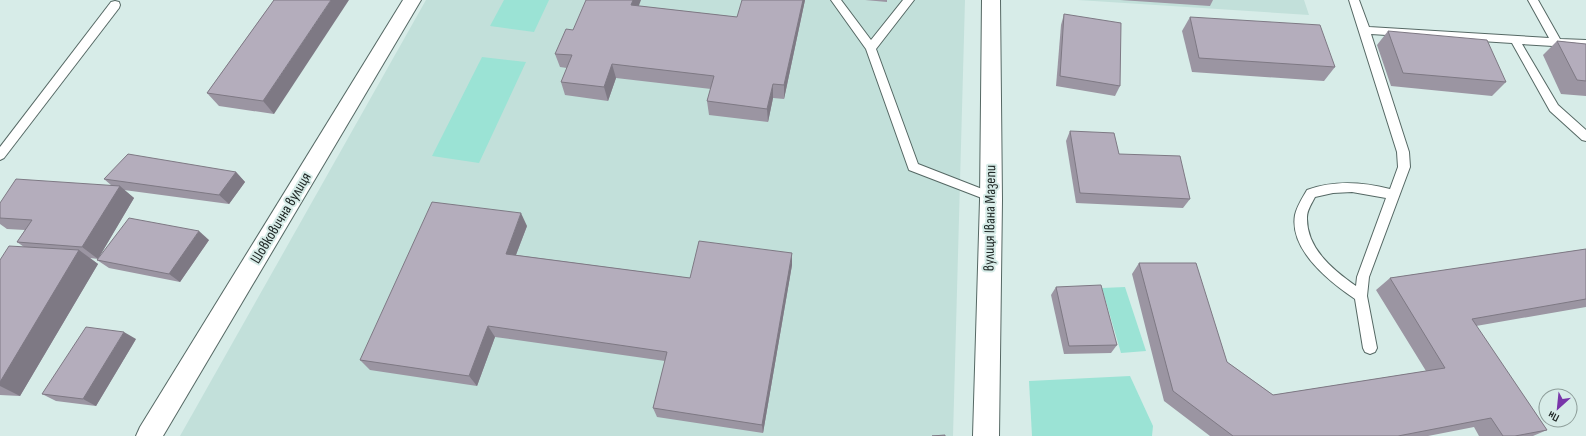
<svg xmlns="http://www.w3.org/2000/svg" width="1586" height="436" viewBox="0 0 1586 436" font-family="'Sofia Sans Condensed',sans-serif">
<rect width="100%" height="100%" fill="#d7ece8"/>
<g fill="#c2e0da">
<polygon points="426,0 965,0 953,436 180,436"/>
<polygon points="1078,0 1304,0 1309,15"/>
</g>
<g fill="#9be3d5">
<polygon points="504,0 549,0 534,32 490,26"/>
<polygon points="482,57 526,62 479,163 432,156"/>
<polygon points="1125,287 1146,351 1121,353 1102,288"/>
<polygon points="1130,376 1153,426 1152,436 1032,436 1029,381"/>
</g>
<g fill="none" stroke-linecap="round" stroke-linejoin="round">
<g stroke="#556864" stroke-width="2">
<g id="lane">
<polygon points="831,0 841,0 871,40 903,0 914,0 876,49 918,164 995,194 997,197 995,200 991,202 987,200 909,170 866,49"/>
<path d="M1349 0H1359L1369 27 1549 38 1528 0H1538L1560 39 1586 40V48L1522 44 1558 105 1586 130V141L1582 140 1550 111 1512 43 1371 34 1409 152 1410 167 1369 277 1367 296 1377 348 1375 352 1370 354 1365 352 1363 348 1355 299C1330 282 1289 250 1295 215 1297 206 1303 197 1307 190 1335 180 1362 182 1390 189L1398 167 1397 152ZM1352 192 1386 198 1357 277 1356 286C1333 270 1306 248 1307 217 1307 210 1312 203 1315 197L1333 193Z"/>
<polygon points="115,1 119,2 120,5 119,8 4,158 0,160 0,147 111,2"/>
</g>
</g>
<g stroke="#556864" stroke-width="2">
<g id="street">
<polygon points="403,0 421,0 163,436 136,436 140,427"/>
<polygon points="982,0 1000,0 1002,200 999,436 973,436 980,200"/>
</g>
</g>
<use href="#lane" fill="#fff" fill-rule="evenodd"/>
<use href="#street" fill="#fff" fill-rule="evenodd"/>
</g>
<g fill="#9b95a2">
<polygon points="274,0 274,114 219,106 207,93"/>
<polygon points="805,0 784,99 773,98 768,122 709,115 707,101 711,89 616,78 608,101 565,95 561,82 567,68 560,67 555,54 573,30 639,6 737,17"/>
<polygon points="865,0 887,0 887,2"/>
<polygon points="1120,0 1213,0 1210,6"/>
<polygon points="1064,14 1120,86 1115,96 1056,86 1061,25"/>
<polygon points="1190,17 1335,67 1324,81 1192,72 1182,31"/>
<polygon points="1388,31 1506,82 1492,96 1391,86 1377,45"/>
<polygon points="1557,41 1586,44 1586,96 1561,94 1543,55"/>
<polygon points="1070,131 1119,154 1190,199 1183,208 1076,203 1066,141"/>
<polygon points="236,172 245,182 229,204 124,190 134,198 98,259 90,258 98,264 20,396 0,395 0,260 24,247 17,242 25,230 7,229 0,224 0,218 111,185 104,179"/>
<polygon points="527,226 516,255 690,278 792,253 792,265 763,433 657,417 653,408 665,361 495,337 477,386 370,370 360,360"/>
<polygon points="209,240 180,282 109,268 97,260"/>
<polygon points="1586,249 1586,307 1476,326 1547,430 1533,436 1479,436 1474,427 1428,436 1210,436 1164,401 1132,274 1139,263 1227,362 1273,395 1426,371 1376,290 1390,278"/>
<polygon points="1056,287 1117,345 1111,353 1064,354 1051,295"/>
<polygon points="136,339 96,406 56,401 42,394"/>
</g>
<g fill="#7e7984">
<polygon points="331,0 349,0 274,114 263,101"/>
<polygon points="633,0 641,0 634,19 631,5"/>
<polygon points="803,0 805,0 784,99 784,85"/>
<polygon points="612,64 616,78 608,101 604,87"/>
<polygon points="773,84 773,98 768,122 767,109"/>
<polygon points="236,172 245,182 229,204 219,195"/>
<polygon points="120,186 134,198 98,259 82,247"/>
<polygon points="521,213 527,226 512,265 506,254"/>
<polygon points="199,231 209,240 180,282 169,274"/>
<polygon points="79,250 98,264 20,396 0,386 0,382"/>
<polygon points="792,253 792,265 763,433 762,425"/>
<polygon points="488,326 495,337 477,386 469,376"/>
<polygon points="124,332 136,339 96,406 83,399"/>
</g>
<g fill="#b4adbc" stroke="#7e7984">
<polygon points="274,0 331,0 263,101 207,93"/>
<polygon points="586,0 633,0 631,5 737,17 742,0 803,0 784,85 773,84 767,109 707,101 714,76 612,64 604,87 561,82 572,55 555,54 566,29 573,30"/>
<polygon points="1064,14 1121,23 1120,86 1060,76"/>
<polygon points="1190,17 1320,25 1335,67 1199,58"/>
<polygon points="1388,31 1487,40 1506,82 1403,73"/>
<polygon points="1557,41 1586,44 1586,81 1577,80"/>
<polygon points="1070,131 1114,133 1119,154 1180,156 1190,199 1080,193"/>
<polygon points="128,154 236,172 219,195 104,179"/>
<polygon points="16,179 120,186 82,247 17,242 32,220 0,218 0,203"/>
<polygon points="432,202 521,213 506,254 690,278 699,241 792,253 762,425 653,408 667,352 488,326 469,376 360,360"/>
<polygon points="129,218 199,231 169,274 97,260"/>
<polygon points="9,246 79,250 0,382 0,260"/>
<polygon points="1586,249 1586,299 1472,319 1547,430 1515,436 1503,436 1491,418 1398,436 1233,436 1173,391 1139,263 1196,263 1227,362 1273,395 1445,368 1390,278"/>
<polygon points="1101,285 1117,345 1069,346 1056,287"/>
<polygon points="86,327 124,332 83,399 42,394"/>
<polygon points="945,435 945,436 932,436"/>
</g>
<g text-anchor="middle" dominant-baseline="central" stroke-width="4" stroke-linejoin="round" paint-order="stroke">
<g font-size="15" fill="#202826" stroke="#d7ece8">
<text transform="translate(281 218) rotate(-59)">Шовковична вулиця</text>
<text transform="translate(990 218) rotate(-89)">вулиця Івана Мазепи</text>
</g>
</g>
<g transform="translate(1558 408) rotate(207)"><circle r="19" fill="#d7ece8" stroke="#8e9e9a"/>
<path d="M0-3L7 15L0 10L-7 15Z" fill="#7936aa"/>
<text y="-6" font-size="11" font-weight="bold" text-anchor="middle" fill="#202826">Пн</text>
</g>
</svg>
